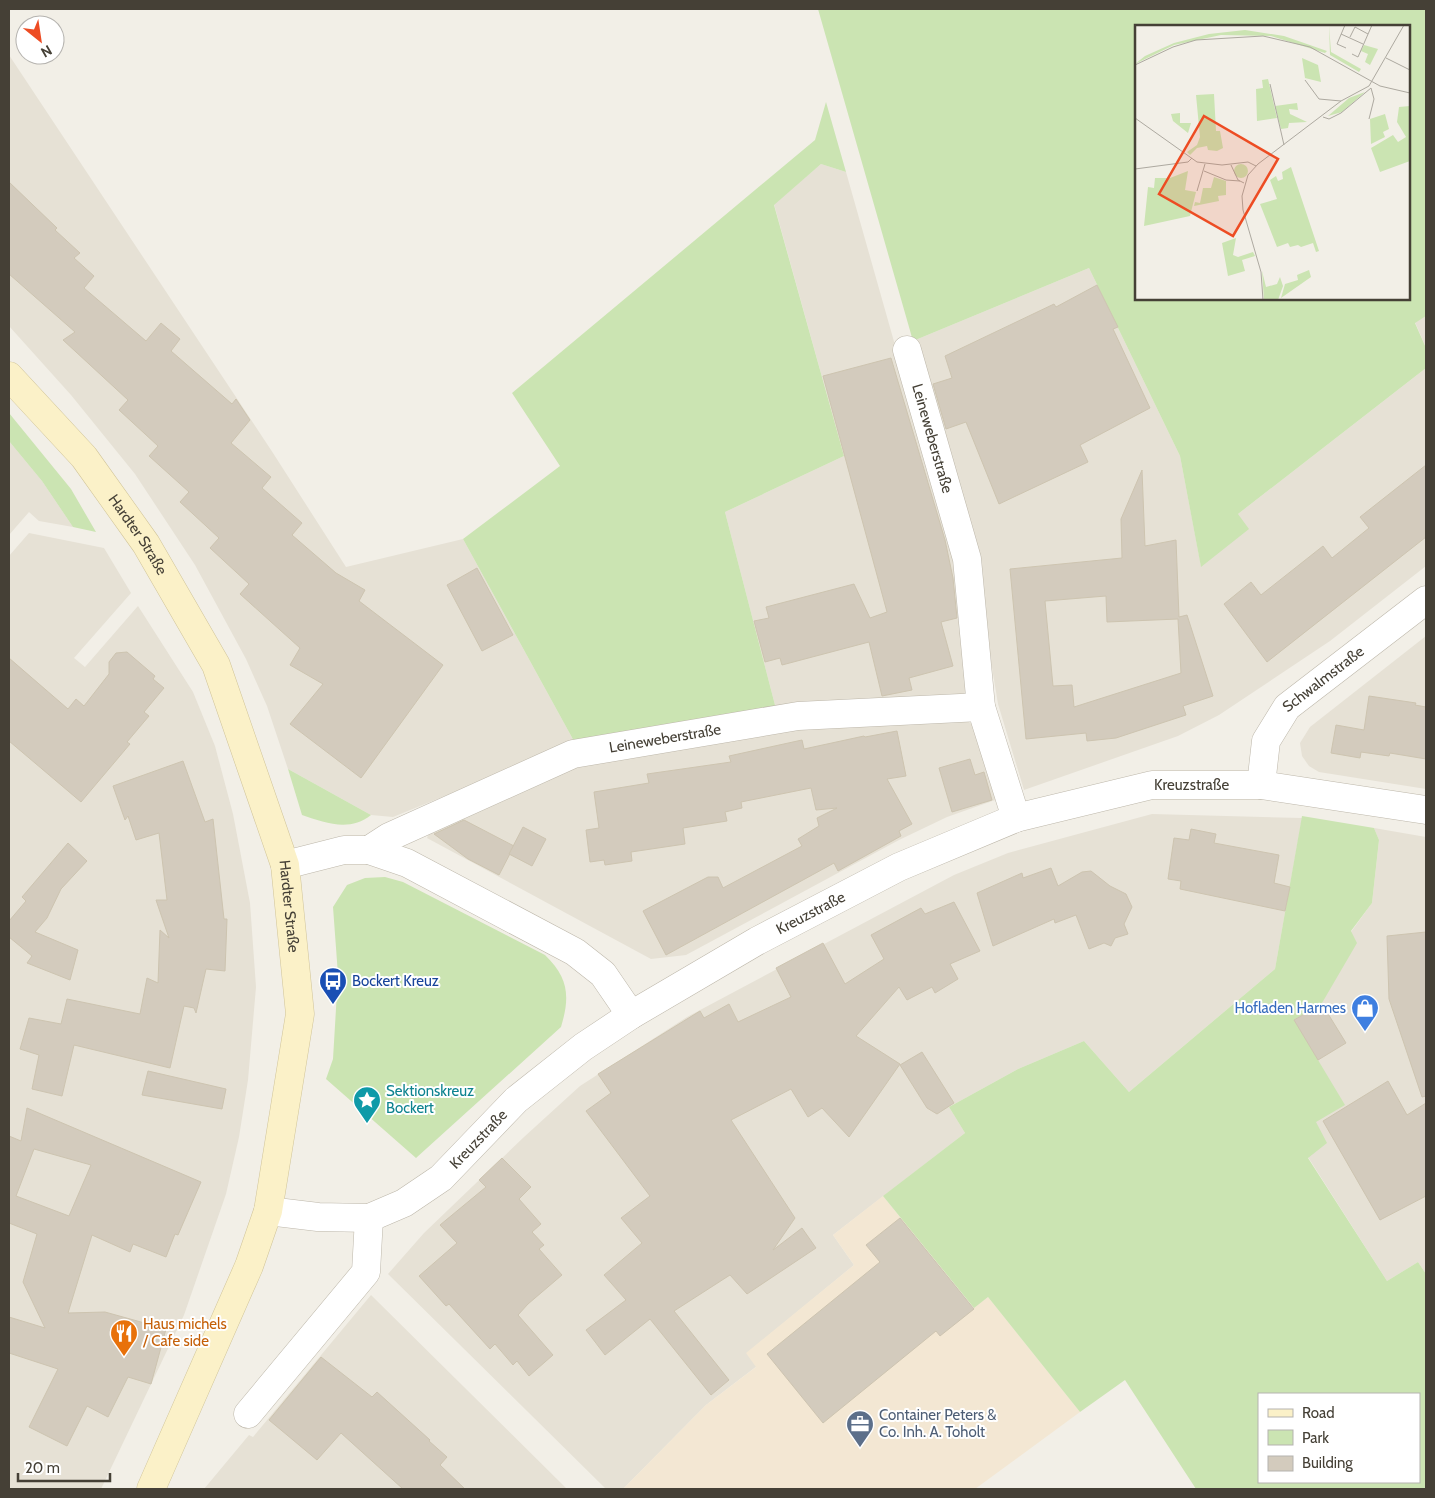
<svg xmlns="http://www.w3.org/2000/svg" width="1435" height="1498" viewBox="0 0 1435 1498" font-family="Cabin,sans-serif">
<rect width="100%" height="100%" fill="#f2efe7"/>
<g fill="#e6e1d5">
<polygon points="9,55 273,453 346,567 463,539 575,743 393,817 371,815 288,769 267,706 246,659 195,565 135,474 71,395 9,326"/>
<polygon points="821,164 846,172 955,557 971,684 961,698 776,709 725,512 844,456 774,204"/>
<polygon points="1089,268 1180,456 1201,566 1238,514 1426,368 1426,566 1330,641 1219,715 1178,736 1024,790 998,704 973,552 913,341"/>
<polygon points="1426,316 1426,348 1415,322"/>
<polygon points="9,441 42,481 73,527 39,521 29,512 9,535"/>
<polygon points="29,533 104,548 131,593 74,658 85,667 138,606 193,692 215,746 233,814 250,903 256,987 248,1080 239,1137 226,1194 184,1315 101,1489 9,1489 9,556"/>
<polygon points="1426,636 1426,789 1319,772 1309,766 1302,756 1300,743 1310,727"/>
<polygon points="965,720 974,725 998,799 947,817 899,840 686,955 651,959 427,838 434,822 577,765 816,727"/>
<polygon points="1152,814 1302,818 1275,969 1129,1092 1084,1041 1018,1069 949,1107 965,1133 833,1235 854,1265 747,1353 757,1366 706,1405 623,1489 606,1489 388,1274 424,1233 524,1137 580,1086 687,1017 954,875 1008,853"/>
<polygon points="1374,828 1426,837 1426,1274 1418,1262 1387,1281 1308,1157 1316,1122 1293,1020 1322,1003 1351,932 1372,903 1379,840"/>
<polygon points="371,1295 567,1489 204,1489 249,1435 253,1437"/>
</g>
<polygon fill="#f3e7d3" points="883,1196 973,1308 988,1297 1080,1412 975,1489 623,1489 706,1405 756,1367 746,1353 854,1265 833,1235"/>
<g fill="#cbe4b2" fill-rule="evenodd">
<path d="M818 9H1426V316L1415 323 1426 348V368L1238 514 1249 529 1201 567 1180 456 1089 268 913 341ZM1136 26H1409V299H1136Z"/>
<polygon points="826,102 846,172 821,164 774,205 844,456 725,512 776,709 575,743 463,539 560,466 512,393 815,140"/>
<polygon points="9,413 71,489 96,532 73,527 42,481 9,441"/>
<path d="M288 769 371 815C350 832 325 823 302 815Z"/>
<path d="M1302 816 1374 828 1379 840 1372 903 1351 931 1357 943 1322 1003 1294 1020 1345 1105 1316 1122 1327 1143 1308 1158 1387 1281 1418 1262 1426 1274V1489H1196L1125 1380 1080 1412 988 1297 974 1308 883 1196 965 1133 949 1107 1018 1069 1084 1041 1129 1092 1275 969ZM1259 1394H1419V1482H1259Z"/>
<path d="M385 877 403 882 545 955C569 978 570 997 561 1027L416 1158 326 1079 333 1059 338 975 333 907 347 885 365 878Z"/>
</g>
<g fill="#d3cbbd" stroke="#cdc4b0" fill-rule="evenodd">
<polygon points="9,182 57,228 55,230 80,253 74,258 94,276 84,288 146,341 161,323 180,339 171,351 232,404 236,399 250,420 231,443 271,477 262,488 302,523 292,535 336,573 365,590 359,601 443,665 361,778 290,724 323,684 290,665 300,648 240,594 249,584 210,548 219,538 180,502 189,492 149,456 158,446 119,410 128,400 63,340 75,332 9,274"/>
<polygon points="1097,285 1118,327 1113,329 1150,408 1080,445 1088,462 999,504 966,422 946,429 933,384 952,378 945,356 1054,304 1056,307"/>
<polygon points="891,358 945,540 953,578 957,618 941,622 953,666 909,678 912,690 882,696 869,642 782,665 780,658 765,662 754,621 769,618 766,607 854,584 870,618 887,612 823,376"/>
<polygon points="1426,465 1426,537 1267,662 1224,604 1251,582 1261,595 1323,546 1332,558 1369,528 1360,517"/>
<path d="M1142 470 1145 546 1176 540 1179 617 1187 615 1213 696 1183 706 1186 715 1116 738 1087 741 1086 733 1026 739 1010 569 1122 558 1121 519ZM1106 596 1107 622 1178 619 1181 673 1074 707 1072 685 1053 686 1045 601Z"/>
<polygon points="477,568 513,635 482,651 447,585"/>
<polygon points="127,652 155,676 153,679 164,688 144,712 149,716 127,742 130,744 81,802 9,741 9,658 68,709 76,699 84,706 109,674 109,662 116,653"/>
<polygon points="1369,696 1416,703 1415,705 1426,707 1426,759 1390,753 1389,756 1361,752 1360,758 1331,753 1336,725 1364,730"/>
<polygon points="897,731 906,776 887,779 912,824 899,831 901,836 838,871 834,863 666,955 643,911 708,877 718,877 723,888 802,846 798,839 819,826 817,818 837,808 816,810 811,788 741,802 742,808 725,812 727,821 683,828 685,844 631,852 632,861 605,865 604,860 590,862 586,830 599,828 594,792 649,783 647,774 731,762 729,756 802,740 804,749 864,736 865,737"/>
<polygon points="970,759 975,775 984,772 992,800 952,812 939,768"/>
<polygon points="183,761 205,822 213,819 224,919 227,919 225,971 206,969 196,1013 194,1008 184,1006 170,1068 74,1045 62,1096 32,1089 39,1055 20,1049 29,1018 61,1024 67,999 140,1014 147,978 158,983 160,930 169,938 156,900 167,900 159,833 136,840 128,816 125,820 113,786"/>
<polygon points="464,820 514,846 499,875 468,859 434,834"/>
<polygon points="523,827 546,839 532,866 509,854"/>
<polygon points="1191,829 1216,834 1214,843 1279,855 1274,883 1290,887 1285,911 1180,889 1181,881 1168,879 1174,838 1189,840"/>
<polygon points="68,843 87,861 61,889 47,918 35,932 78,950 70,980 27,963 32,956 9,937 9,921 26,901 22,897"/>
<polygon points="1051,868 1058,886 1082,872 1091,871 1110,886 1126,894 1132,907 1124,924 1128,934 1115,938 1111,946 1104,943 1089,949 1076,915 1055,923 1054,919 993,946 977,893 1022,873 1023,878"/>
<polygon points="954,902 980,951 950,964 958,979 935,993 932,987 907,1000 899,987 856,1036 900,1064 849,1137 822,1108 808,1117 791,1089 731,1120 795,1218 773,1250 802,1228 816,1248 747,1294 730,1275 674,1311 729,1380 711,1395 650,1319 605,1355 586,1330 626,1300 604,1275 642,1243 621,1218 650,1196 586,1111 611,1093 598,1074 700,1011 704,1018 729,1004 738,1022 791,997 776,968 823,943 845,984 884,959 871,935 921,908 925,914"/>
<polygon points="1426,932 1426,1096 1422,1097 1389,999 1387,936"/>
<polygon points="1322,1004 1346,1043 1318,1060 1294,1020"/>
<polygon points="922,1052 954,1103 937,1114 927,1108 900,1065"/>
<polygon points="148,1071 226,1089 222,1109 142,1095"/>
<polygon points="1388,1081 1407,1115 1426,1103 1426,1196 1380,1220 1323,1121"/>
<path d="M27 1108 201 1182 178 1235 175 1234 166 1257 133 1244 130 1252 92 1235 68 1313 105 1312 166 1329 151 1384 128 1377 108 1417 87 1406 67 1446 29 1427 58 1369 9 1353V1317L45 1328 23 1282 37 1234 9 1223V1136L21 1141ZM34 1149 91 1165 69 1216 16 1196Z"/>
<polygon points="502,1158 531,1187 519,1199 541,1224 532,1232 544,1245 539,1249 562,1275 528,1304 518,1315 553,1355 529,1376 517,1361 513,1365 495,1344 490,1349 449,1304 446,1306 419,1276 457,1243 440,1225 486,1187 479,1180"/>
<polygon points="900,1218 974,1309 940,1336 936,1331 823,1423 767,1354 880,1262 866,1245"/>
<polygon points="321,1357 372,1397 377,1392 430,1440 429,1441 447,1457 440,1465 465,1489 403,1489 341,1433 317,1460 269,1420"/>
</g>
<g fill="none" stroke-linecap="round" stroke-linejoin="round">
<g stroke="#bdb7aa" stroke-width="29">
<g id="minor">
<path id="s1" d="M907 350 967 559 981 707 1016 818"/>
<path id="s2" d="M1261 785 1266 741 1287 707 1426 600"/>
<path id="s3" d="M369 850 389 837 573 754 798 716 981 707"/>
<polyline points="285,865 344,850 369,850 407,863 575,952 603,974 631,1015"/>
<path id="s4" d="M268 1211 318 1217 369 1218 404 1203 441 1178 516 1100 583 1047 631 1015 757 941 899 867 1016 818 1152 785H1261L1426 810"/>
<polyline points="248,1414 366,1272 369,1218"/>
</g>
</g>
<g stroke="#d0c498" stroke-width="29">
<g id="secondary">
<path id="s5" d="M9 376 84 457 146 544 216 665 285 865 300 1014 268 1211 249 1266 151 1489"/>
</g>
</g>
<use href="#minor" stroke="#fff" stroke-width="28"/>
<use href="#secondary" stroke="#fbf1c8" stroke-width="28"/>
</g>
<defs>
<g id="bus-pin" transform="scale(1.4375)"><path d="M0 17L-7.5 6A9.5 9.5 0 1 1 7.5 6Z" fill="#1a4fb4" stroke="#fff"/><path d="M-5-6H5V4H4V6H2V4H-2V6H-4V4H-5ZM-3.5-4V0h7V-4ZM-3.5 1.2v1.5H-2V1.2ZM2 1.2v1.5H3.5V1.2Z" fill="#fff"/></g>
<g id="shop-pin" transform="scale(1.4375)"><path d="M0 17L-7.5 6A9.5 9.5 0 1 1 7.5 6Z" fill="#3f7fe0" stroke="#fff"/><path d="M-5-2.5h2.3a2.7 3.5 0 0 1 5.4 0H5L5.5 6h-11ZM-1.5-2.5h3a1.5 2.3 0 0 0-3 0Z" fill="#fff"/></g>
<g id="sight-pin" transform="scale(1.4375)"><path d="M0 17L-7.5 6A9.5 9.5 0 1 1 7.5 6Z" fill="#0f9aa8" stroke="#fff"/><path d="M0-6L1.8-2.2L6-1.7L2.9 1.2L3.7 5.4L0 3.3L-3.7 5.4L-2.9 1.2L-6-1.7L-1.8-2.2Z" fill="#fff"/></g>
<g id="restaurant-pin" transform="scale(1.4375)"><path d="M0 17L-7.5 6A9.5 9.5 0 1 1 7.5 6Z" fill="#e8710a" stroke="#fff"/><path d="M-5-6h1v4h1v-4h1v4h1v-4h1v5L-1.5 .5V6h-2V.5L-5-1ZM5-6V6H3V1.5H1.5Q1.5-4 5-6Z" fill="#fff"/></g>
<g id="office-pin" transform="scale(1.4375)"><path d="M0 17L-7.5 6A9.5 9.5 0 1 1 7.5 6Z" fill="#5c6f8a" stroke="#fff"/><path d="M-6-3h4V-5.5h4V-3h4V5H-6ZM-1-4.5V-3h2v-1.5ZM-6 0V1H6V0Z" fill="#fff"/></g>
</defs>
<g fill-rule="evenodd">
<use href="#bus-pin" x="333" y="981"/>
<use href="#shop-pin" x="1365" y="1008"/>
<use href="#sight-pin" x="367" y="1100"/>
<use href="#restaurant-pin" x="124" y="1333"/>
<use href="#office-pin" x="860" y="1424"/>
</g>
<g text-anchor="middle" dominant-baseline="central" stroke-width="4" stroke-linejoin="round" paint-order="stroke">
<g font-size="15" fill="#454036" stroke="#fff">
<text stroke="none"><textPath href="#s1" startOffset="92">Leineweberstraße</textPath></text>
<text stroke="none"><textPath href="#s5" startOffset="205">Hardter Straße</textPath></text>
<text stroke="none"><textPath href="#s2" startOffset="130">Schwalmstraße</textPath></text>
<text stroke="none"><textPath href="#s3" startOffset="319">Leineweberstraße</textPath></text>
<text stroke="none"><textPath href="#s4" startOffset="1048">Kreuzstraße</textPath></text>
<text stroke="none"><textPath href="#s5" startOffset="610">Hardter Straße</textPath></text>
<text stroke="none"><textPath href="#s4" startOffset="642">Kreuzstraße</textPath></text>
<text stroke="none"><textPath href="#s4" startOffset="238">Kreuzstraße</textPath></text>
</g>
<g font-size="15" fill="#164399" stroke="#fff" text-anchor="start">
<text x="352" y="981">Bockert Kreuz</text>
</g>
<g font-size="15" fill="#366cbe" stroke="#fff" text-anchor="end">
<text x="1346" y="1008">Hofladen Harmes</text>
</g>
<g font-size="15" fill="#0d838f" stroke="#fff" text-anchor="start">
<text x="386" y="1091">Sektionskreuz<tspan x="386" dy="17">Bockert</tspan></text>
</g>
<g font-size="15" fill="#c56008" stroke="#fff" text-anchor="start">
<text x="143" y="1324">Haus michels<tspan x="143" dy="17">/ Cafe side</tspan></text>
</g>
<g font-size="15" fill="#4e5e75" stroke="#fff" text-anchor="start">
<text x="879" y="1415">Container Peters &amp;<tspan x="879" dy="17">Co. Inh. A. Toholt</tspan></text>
</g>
</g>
<g transform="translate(1135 25)">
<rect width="275" height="275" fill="#f2efe7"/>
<path d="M194 0 196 27 226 44 224 47 195 30ZM110 5 149 11 192 26 190 28 136 11 86 10 39 20 0 39 10 31 39 18 74 9ZM229 20 243 24 235 40 230 37 233 29 226 26ZM167 33 183 40 186 57 170 53ZM133 54 142 93 122 96 121 64 128 63 127 55ZM230 67 207 87 193 91 214 73ZM79 69 81 106H85L88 123 82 126 73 125 72 121 62 123 55 130 52 127 62 120 65 112 61 70ZM162 78 163 85 154 84 155 89 172 97 154 98 153 103 146 104 140 81ZM275 81V136L245 147 236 123 258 110 263 117 271 112 262 97 264 82ZM45 88V98H56L53 108 38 96 36 89ZM250 89 254 104 248 107 250 112 236 119 235 94ZM99 146a7 7 0 1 1 14 0a7 7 0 1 1-14 0ZM156 142 184 226 181 227 178 218 166 222 163 220 155 222 153 218 142 222 125 179 142 174 135 155 141 151 143 156 148 154 147 147ZM53 146 50 165 61 167 55 191 9 201 13 162 19 163 20 153H35ZM79 152 91 156V170L83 171 84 176 59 181 60 177 65 178 68 163H76ZM101 213 98 230 103 232 118 227 120 231 107 235 110 246 93 251 87 218ZM174 245 176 252 146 273 150 259 163 255 162 250ZM127 246 131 262 142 259 145 252 148 261 143 275H129Z" fill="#cbe4b2"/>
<path fill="none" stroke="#ada9a0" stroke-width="1" d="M210 0 202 19 211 23M206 9 228 19M215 12 220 2 233 9M217 29 223 32 237 0M251 33 275 45M0 40 38 22 61 15 128 11 175 22 245 61 275 68M170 55 184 74 206 76M135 59 149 120M188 92 194 94 206 88 236 63 239 74 234 94M0 93 62 137 87 140 113 137 121 141M96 140 103 155 109 158M0 144 53 137 57 133M69 146 91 155 105 156M62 166 70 139M128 275 126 247 108 185 107 171 113 150 123 139 206 76 234 61 269 0"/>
<path fill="#ed4c23" fill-opacity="0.15" stroke="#ed4c23" stroke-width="2.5" d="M69 91 143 134 98 211 24 169Z"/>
<rect width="275" height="275" fill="none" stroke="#454036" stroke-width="2.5"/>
</g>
<rect width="1435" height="1498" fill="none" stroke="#454036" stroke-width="20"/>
<rect x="1258" y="1393" width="162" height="90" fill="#ffffff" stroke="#b5b3af"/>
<rect x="1268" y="1409" width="25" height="8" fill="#fbf1c8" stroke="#b5b3af"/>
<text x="1302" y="1418" font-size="15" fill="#454036">Road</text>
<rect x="1268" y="1430" width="25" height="15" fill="#cbe4b2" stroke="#b5b3af"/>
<text x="1302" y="1443" font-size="15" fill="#454036">Park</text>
<rect x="1268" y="1456" width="25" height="15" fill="#d3cbbd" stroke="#b5b3af"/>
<text x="1302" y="1468" font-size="15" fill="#454036">Building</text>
<g transform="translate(40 40) rotate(150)"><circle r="24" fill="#ffffff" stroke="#b5b3af"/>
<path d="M0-4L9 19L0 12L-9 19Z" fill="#ed4c23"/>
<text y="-8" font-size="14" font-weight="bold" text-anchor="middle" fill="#454036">N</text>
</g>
<path d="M18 1473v8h92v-8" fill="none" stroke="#454036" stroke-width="2.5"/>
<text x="25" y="1473" font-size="15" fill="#454036" stroke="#ffffff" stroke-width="4" paint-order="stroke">20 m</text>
</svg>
